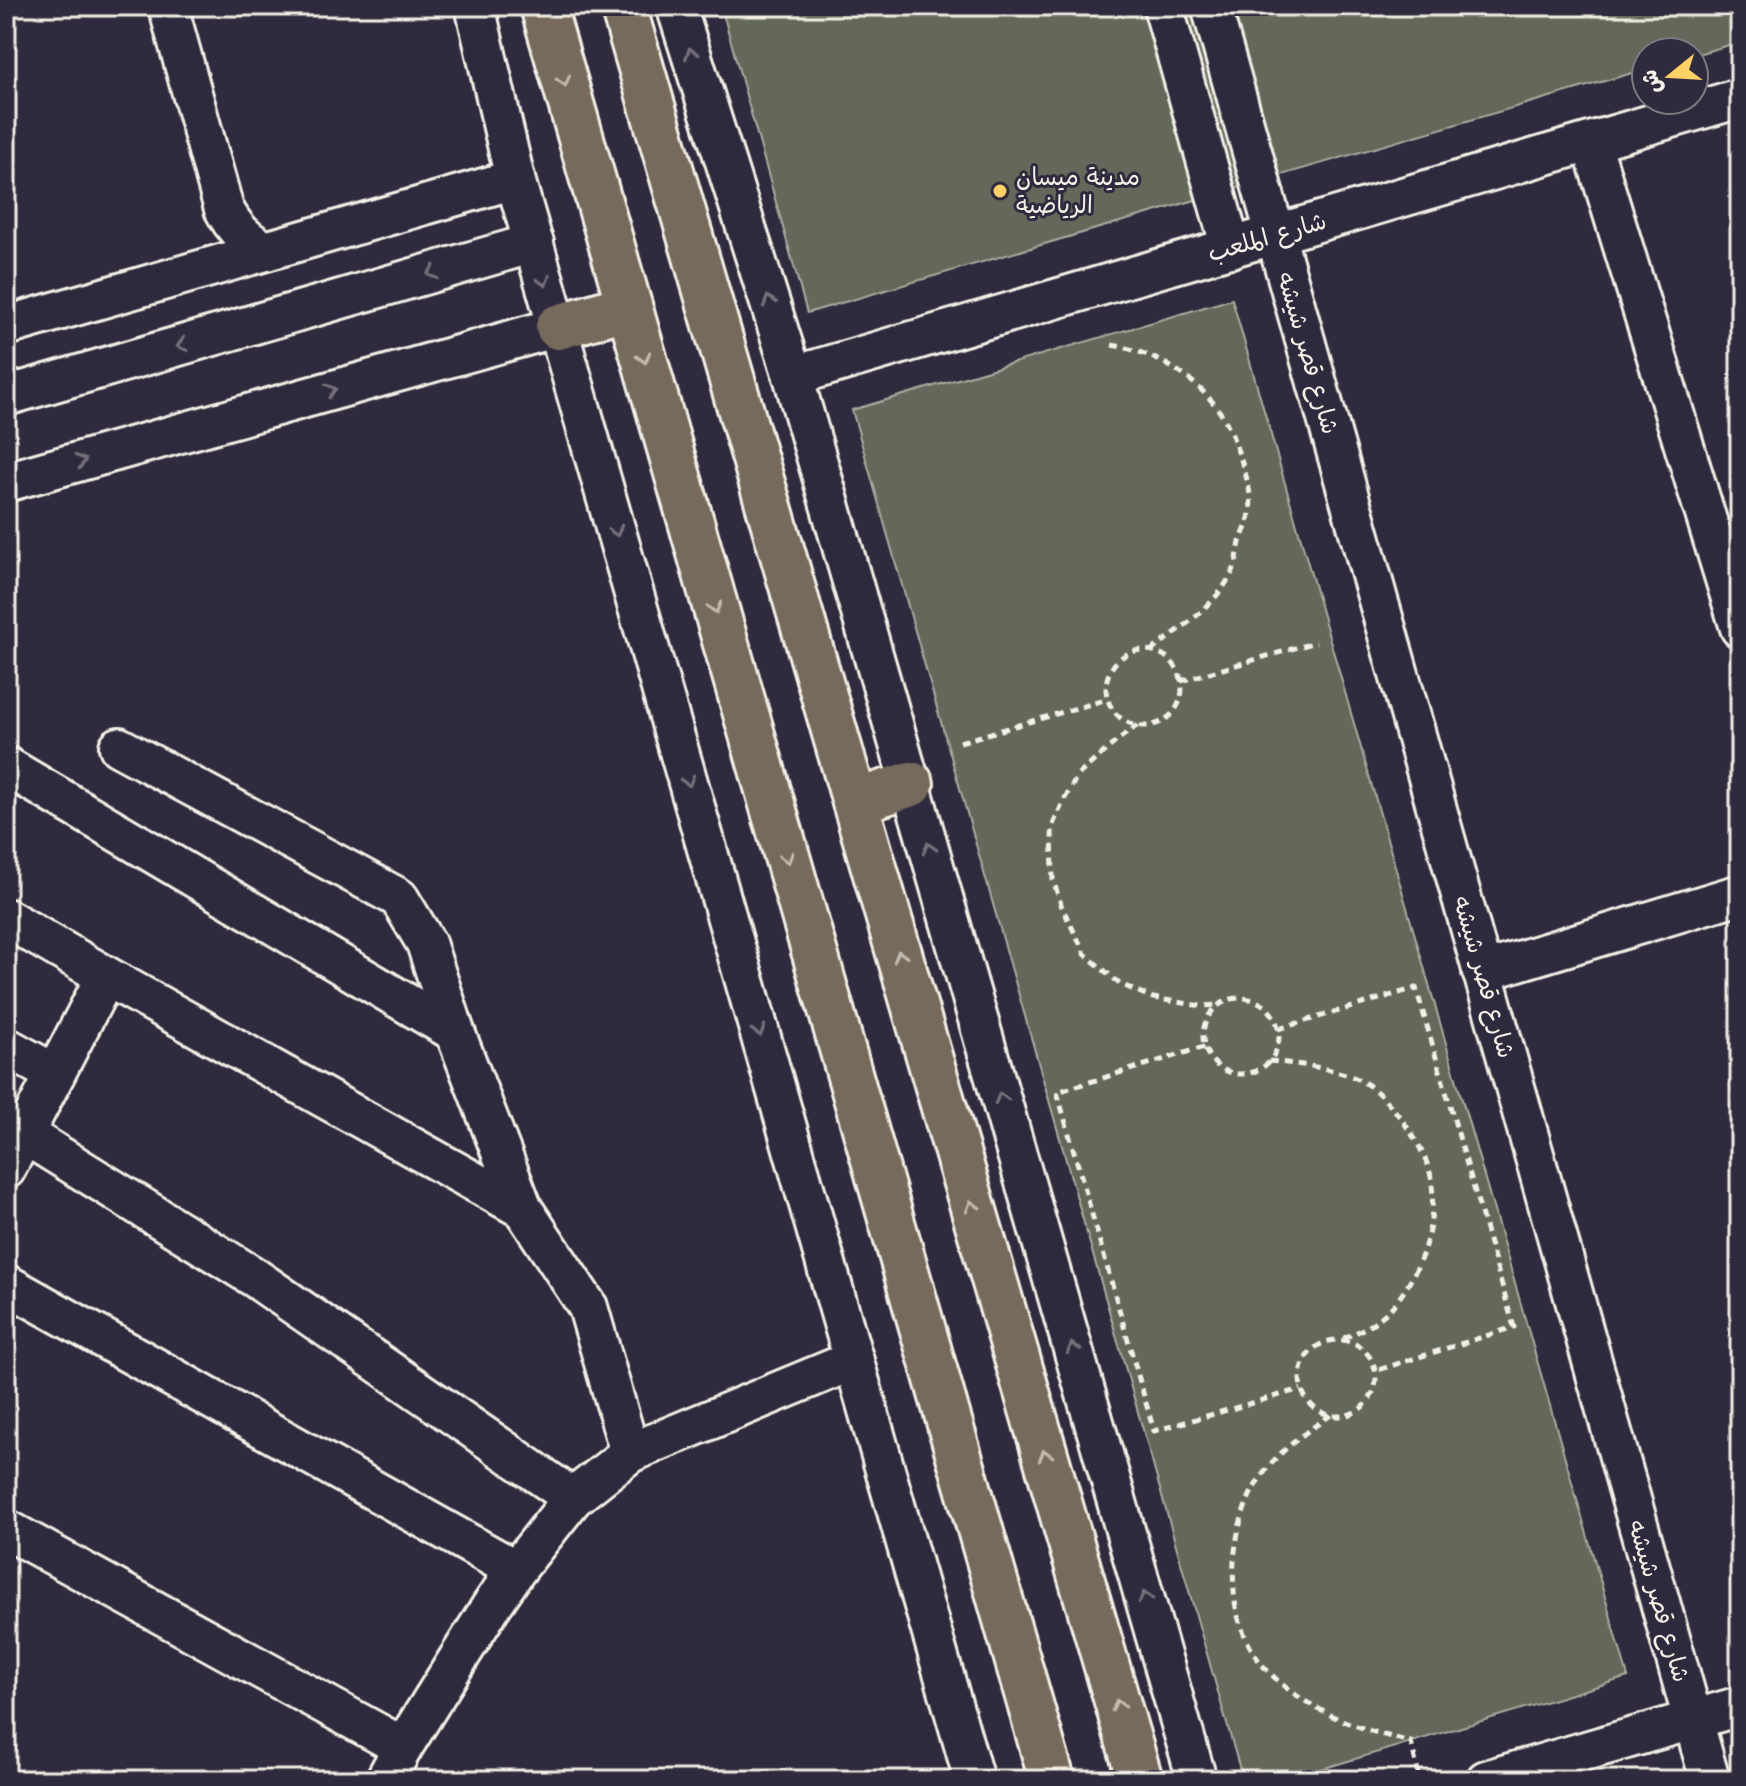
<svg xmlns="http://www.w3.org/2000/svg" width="1746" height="1786" viewBox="0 0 1746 1786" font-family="'Comic Neue','Playpen Sans Arabic',sans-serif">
<rect width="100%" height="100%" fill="#2f2a3d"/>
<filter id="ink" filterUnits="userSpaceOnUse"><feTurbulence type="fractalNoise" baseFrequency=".0125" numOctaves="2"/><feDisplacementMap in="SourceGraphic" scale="16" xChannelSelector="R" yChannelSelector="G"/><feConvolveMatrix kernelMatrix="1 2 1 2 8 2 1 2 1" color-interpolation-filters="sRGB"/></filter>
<g filter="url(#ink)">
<g fill="#64685a" stroke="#acaca1" stroke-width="2">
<polygon points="721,6 1740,6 1740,42 1694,55 1694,52 1646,52 1646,69 807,313"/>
<polygon points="1232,299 1628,1677 1285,1780 1243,1780 852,410"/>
</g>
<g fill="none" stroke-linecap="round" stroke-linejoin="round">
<g stroke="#f4f1e8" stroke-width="44">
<g id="minor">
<path d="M168 6 224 209C234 228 246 241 266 251"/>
<polyline points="475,6 515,179 974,1780"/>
<polyline points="676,6 793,376 1197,1780"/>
<polyline points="1163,6 1231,248"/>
<polyline points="1211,6 1710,1780"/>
<polyline points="1591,142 1740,628"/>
<polyline points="6,326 515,179"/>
<polyline points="793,376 1740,98"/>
<polyline points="6,396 534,243"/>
<polyline points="6,482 558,327"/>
<polyline points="119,747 399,898 426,943 455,1032 523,1209 588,1307 630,1453"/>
<polyline points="6,766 455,1032"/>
<polyline points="6,918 106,976 523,1209"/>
<polyline points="1482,972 1740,894"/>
<polyline points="6,1047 55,1074"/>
<polyline points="24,1134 254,1277 573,1498"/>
<polyline points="6,1169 106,976"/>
<polyline points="6,1284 516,1570"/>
<polyline points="6,1529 403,1747"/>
<polyline points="385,1780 403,1747 490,1608 516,1570 573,1498 630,1453 854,1360"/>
<polyline points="1486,1780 1740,1706"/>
</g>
</g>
<g stroke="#f4f1e8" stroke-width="50">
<g id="major">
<polyline points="543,6 1052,1780"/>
<polyline points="623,6 1140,1780"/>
<polyline points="558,327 629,306"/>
<polyline points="855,802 911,784"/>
</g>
</g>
<g stroke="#f4f1e8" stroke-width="5" stroke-dasharray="8 6" stroke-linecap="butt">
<path d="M1112 345C1156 352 1203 381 1225 420 1232 432 1236 447 1241 460 1246 475 1253 497 1250 513 1249 523 1243 533 1240 542 1238 551 1237 563 1233 571 1215 607 1182 627 1151 651"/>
<circle cx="1144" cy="688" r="38"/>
<polyline points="1181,681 1316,642"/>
<polyline points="1138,725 1119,739 1078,775 1064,800 1052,827 1053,880 1062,907 1085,954 1120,984 1153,998 1201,1006 1219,1005"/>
<polyline points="960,742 1108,699"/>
<circle cx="1241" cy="1036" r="38"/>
<polyline points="1278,1029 1416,988 1514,1327 1375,1371"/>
<polyline points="1204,1047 1057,1092 1154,1431 1301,1389"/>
<path d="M1269 1061C1296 1064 1342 1068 1365 1083 1391 1099 1429 1151 1432 1183 1436 1226 1420 1276 1391 1308 1377 1323 1357 1333 1339 1340"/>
<circle cx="1338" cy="1378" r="38"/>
<path d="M1331 1415C1304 1433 1277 1452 1259 1480 1239 1508 1231 1558 1234 1591 1235 1616 1248 1651 1266 1669 1304 1710 1357 1729 1411 1742L1420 1780"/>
</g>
<use href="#minor" stroke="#2f2a3d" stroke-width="38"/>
<use href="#major" stroke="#766a5c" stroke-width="44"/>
</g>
<defs><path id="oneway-chevron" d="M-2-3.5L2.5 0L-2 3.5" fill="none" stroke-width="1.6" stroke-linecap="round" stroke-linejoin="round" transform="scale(2)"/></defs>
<g stroke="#747079">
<use href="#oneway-chevron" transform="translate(691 53) rotate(-108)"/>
<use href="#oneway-chevron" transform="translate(432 273) rotate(164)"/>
<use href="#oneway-chevron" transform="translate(544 281) rotate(74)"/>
<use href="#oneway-chevron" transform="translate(769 301) rotate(-108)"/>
<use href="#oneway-chevron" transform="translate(182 345) rotate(164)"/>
<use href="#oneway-chevron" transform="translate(331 390) rotate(-16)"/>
<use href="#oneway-chevron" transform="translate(81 461) rotate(-16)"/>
<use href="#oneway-chevron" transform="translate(616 531) rotate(74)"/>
<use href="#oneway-chevron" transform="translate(688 781) rotate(74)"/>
<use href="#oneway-chevron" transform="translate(929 848) rotate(-106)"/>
<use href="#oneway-chevron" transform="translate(759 1031) rotate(74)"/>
<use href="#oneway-chevron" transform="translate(1001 1098) rotate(-106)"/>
<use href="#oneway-chevron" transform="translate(1073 1348) rotate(-106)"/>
<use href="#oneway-chevron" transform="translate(1145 1597) rotate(-106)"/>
</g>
<g stroke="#c2bbb0">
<use href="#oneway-chevron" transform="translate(564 81) rotate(74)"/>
<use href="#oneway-chevron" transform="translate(644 358) rotate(74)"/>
<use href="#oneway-chevron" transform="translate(715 608) rotate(74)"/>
<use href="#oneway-chevron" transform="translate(787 858) rotate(74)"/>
<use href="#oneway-chevron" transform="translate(900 956) rotate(-106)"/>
<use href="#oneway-chevron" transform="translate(972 1206) rotate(-106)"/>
<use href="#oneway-chevron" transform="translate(1045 1455) rotate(-106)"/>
<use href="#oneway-chevron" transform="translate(1118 1705) rotate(-106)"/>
</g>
</g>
<circle fill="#ffd166" stroke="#2f2a3d" stroke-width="3" cx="1000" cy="191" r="8"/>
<g text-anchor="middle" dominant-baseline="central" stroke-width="6" stroke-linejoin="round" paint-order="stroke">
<g font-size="24" fill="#f4f1e8" stroke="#2f2a3d" text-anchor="start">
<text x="1016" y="177">مدينة ميسان<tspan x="1016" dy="28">الرياضية</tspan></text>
</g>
<g font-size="24" fill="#f4f1e8" stroke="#2f2a3d">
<text transform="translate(1267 237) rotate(-16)">شارع الملعب</text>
<text transform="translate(1308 353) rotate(74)">شارع قصر شيشه</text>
<text transform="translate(1484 977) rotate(74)">شارع قصر شيشه</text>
<text transform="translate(1659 1601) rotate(74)">شارع قصر شيشه</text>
</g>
</g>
<rect width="1746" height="1786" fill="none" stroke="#2f2a3d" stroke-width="32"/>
<rect x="16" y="16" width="1714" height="1754" fill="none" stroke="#f4f1e8" stroke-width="3" filter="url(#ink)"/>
<g transform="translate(1670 76) rotate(252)"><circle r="38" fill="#2f2a3d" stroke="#7e7a81" stroke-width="2"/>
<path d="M0-6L14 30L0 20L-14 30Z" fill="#ffd166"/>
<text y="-12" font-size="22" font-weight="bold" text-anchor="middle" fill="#f4f1e8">ش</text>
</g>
</svg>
